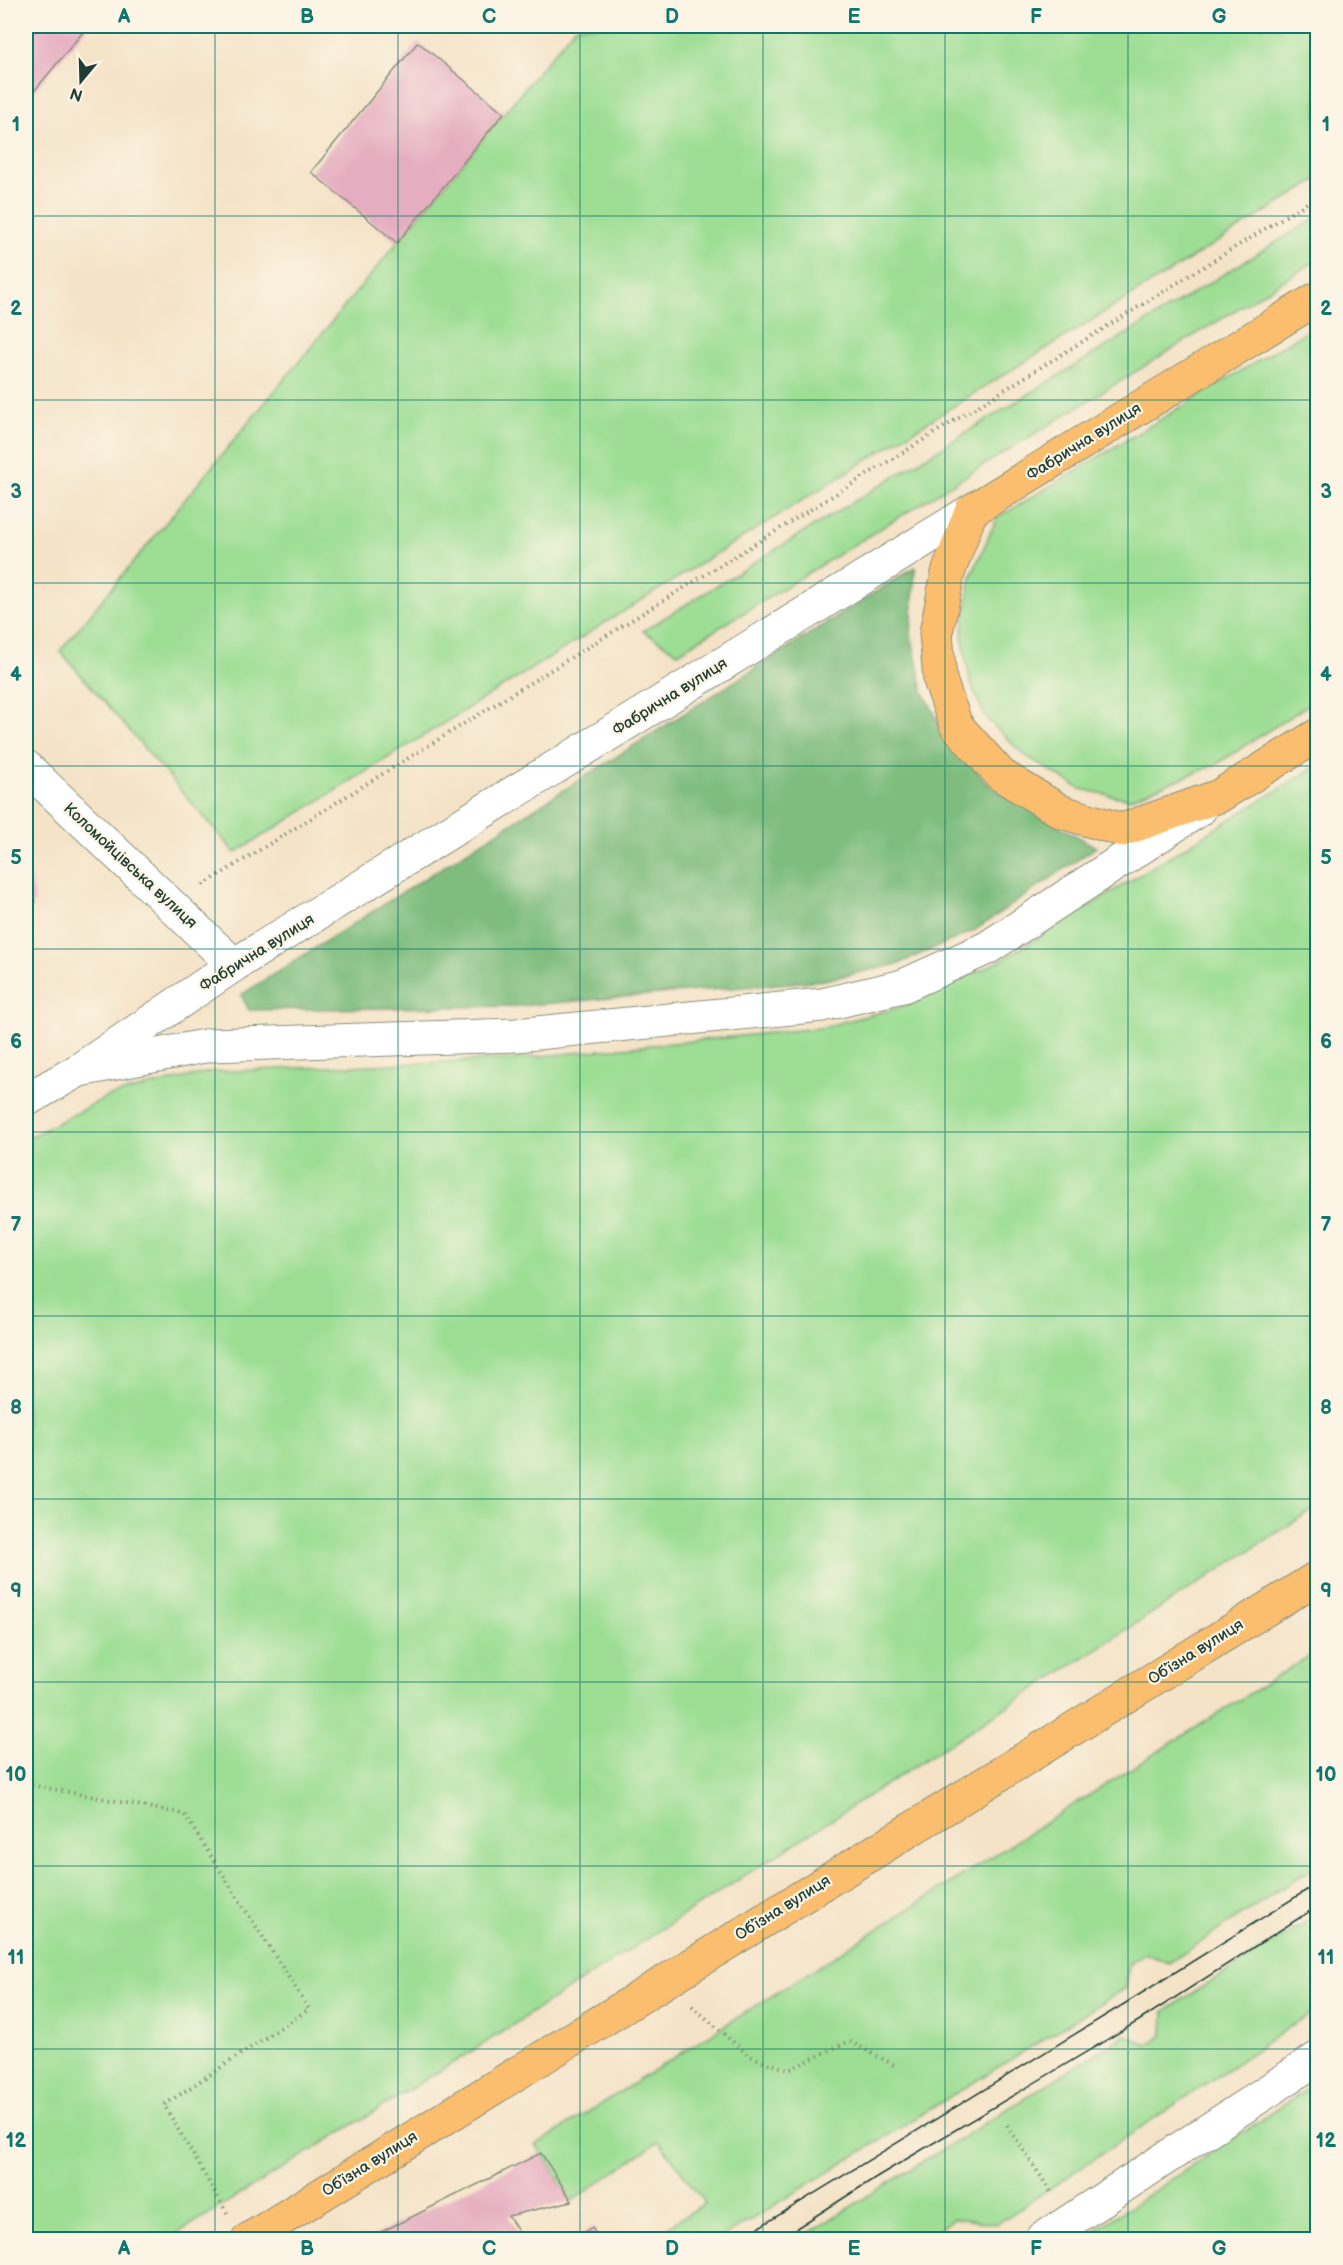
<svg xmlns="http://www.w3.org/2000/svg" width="1343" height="2265" viewBox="0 0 1343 2265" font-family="'Balsamiq Sans',sans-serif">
<rect width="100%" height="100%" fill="#fcf5e5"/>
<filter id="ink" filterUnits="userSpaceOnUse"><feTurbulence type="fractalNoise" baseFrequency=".0167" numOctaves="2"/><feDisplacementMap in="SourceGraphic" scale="12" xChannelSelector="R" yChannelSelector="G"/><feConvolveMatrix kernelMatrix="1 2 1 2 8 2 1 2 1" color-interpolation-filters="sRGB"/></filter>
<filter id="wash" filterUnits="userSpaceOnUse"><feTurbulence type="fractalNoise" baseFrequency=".008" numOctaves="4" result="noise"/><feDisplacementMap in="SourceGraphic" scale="24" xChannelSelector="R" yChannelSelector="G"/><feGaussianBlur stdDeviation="1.35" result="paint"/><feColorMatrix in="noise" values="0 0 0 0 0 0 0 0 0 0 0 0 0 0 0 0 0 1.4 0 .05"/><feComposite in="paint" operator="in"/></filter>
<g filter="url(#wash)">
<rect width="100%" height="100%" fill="#f4e3c7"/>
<g fill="#9dde94" stroke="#5e8e64" stroke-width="1.5">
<polygon points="576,26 1317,26 1317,180 235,853 60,651"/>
<polygon points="1317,217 1317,260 678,653 643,631"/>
<polygon points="1317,325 1317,699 1217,764 1129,799 1080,789 1023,754 985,717 970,681 962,636 971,577 997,518"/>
<polygon points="1317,766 1317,1507 480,2046 168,2239 26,2239 26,1139 109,1096 209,1072 513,1059 820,1028 908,1005 1000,961"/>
<polygon points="1317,1651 1317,1865 1169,1963 1145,1953 1129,1963 1126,1988 720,2239 649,2239 705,2203 659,2141 572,2201 536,2145"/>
<polygon points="1317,1915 1317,2009 997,2224 955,2218 923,2239 799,2239 1126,2035 1147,2045 1163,2035 1164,2011"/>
<polygon points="1317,2083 1317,2239 1082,2239"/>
</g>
<polygon fill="#7ebd7e" stroke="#4e7d59" stroke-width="1.5" points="915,567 911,634 923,691 948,740 991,787 1096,847 975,930 898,964 824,980 517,1006 249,1010 241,995"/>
<g id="blocks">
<g fill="#e5adc0">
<polygon points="26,26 88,26 26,101"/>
<polygon points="418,42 504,113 397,243 311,172"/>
<polygon points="26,859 35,903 26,905"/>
<polygon points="541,2153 572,2201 508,2216 524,2240 365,2240"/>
<polygon points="592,2227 599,2240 573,2240"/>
</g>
</g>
</g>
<g filter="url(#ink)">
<use href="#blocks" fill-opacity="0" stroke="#8a907e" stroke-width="1.5"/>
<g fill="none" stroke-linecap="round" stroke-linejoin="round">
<g stroke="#8a907e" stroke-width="35">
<g id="minor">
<polyline points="26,767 234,965"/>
<polyline points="79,1070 210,1045 516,1035 822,1005 903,986 987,948 1200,809"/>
<polyline points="26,1100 79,1070 234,965 971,511"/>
<polyline points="1041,2240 1318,2058"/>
</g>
</g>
<g stroke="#8a907e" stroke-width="35">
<g id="major">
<polyline points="1318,298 971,511 948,573 936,633 940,680 956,725 1001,775 1062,812 1122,830 1219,796 1318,735"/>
<polyline points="248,2240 1318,1577"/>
</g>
</g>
<g stroke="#8a907e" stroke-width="4" stroke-dasharray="1.5 4.5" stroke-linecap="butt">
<polyline points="203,885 1318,196"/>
<polyline points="26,1784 184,1814 309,2009 164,2105 227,2213"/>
<polyline points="692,2006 749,2056 789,2070 849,2041 894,2065"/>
<polyline points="1007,2125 1051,2192"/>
</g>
<use href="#minor" stroke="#fff" stroke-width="33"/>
<use href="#major" stroke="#fbbe6e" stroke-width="33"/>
<g stroke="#1f3d34" stroke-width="1.5">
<polyline points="738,2240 1129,2001 1318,1883"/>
<polyline points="778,2240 878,2176 1140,2020 1318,1906"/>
</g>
</g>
</g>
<path fill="none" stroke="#0f766e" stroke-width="1.5" stroke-opacity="0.55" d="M215 26V2240M398 26V2240M580 26V2240M763 26V2240M945 26V2240M1128 26V2240M26 216H1318M26 400H1318M26 583H1318M26 766H1318M26 949H1318M26 1132H1318M26 1316H1318M26 1499H1318M26 1682H1318M26 1866H1318M26 2049H1318"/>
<g text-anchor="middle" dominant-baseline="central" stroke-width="4.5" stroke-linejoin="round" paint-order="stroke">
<g font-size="16" fill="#1f3d34" stroke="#fcf5e5">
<text transform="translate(1084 442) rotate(-32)">Фабрична вулиця</text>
<text transform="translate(670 697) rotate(-32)">Фабрична вулиця</text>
<text transform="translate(130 866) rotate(43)">Коломойцівська вулиця</text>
<text transform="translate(257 953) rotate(-32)">Фабрична вулиця</text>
<text transform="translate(1196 1652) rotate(-32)">Обʼїзна вулиця</text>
<text transform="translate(783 1908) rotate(-32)">Обʼїзна вулиця</text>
<text transform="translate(370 2164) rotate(-32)">Обʼїзна вулиця</text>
</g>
</g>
<rect width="1343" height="2265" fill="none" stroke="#fcf5e5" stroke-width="66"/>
<g transform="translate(81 81) rotate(199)" stroke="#fcf5e5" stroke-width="4.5" paint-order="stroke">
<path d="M0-4.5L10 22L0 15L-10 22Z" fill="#1f3d34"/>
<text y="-9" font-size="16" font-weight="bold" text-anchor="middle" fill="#1f3d34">N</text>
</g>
<rect x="33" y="33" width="1277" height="2199" fill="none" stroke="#0f766e" stroke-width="2"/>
<g font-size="20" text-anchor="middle" font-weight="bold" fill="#0f766e">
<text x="124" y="23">A</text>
<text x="307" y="23">B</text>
<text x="489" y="23">C</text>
<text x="672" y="23">D</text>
<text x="854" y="23">E</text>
<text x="1036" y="23">F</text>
<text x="1219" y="23">G</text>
<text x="16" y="131">1</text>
<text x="1326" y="131">1</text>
<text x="16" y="315">2</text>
<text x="1326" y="315">2</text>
<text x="16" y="498">3</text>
<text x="1326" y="498">3</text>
<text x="16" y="681">4</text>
<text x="1326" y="681">4</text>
<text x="16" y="864">5</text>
<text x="1326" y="864">5</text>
<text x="16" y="1048">6</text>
<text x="1326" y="1048">6</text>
<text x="16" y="1231">7</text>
<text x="1326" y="1231">7</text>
<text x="16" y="1414">8</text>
<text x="1326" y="1414">8</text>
<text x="16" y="1597">9</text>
<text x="1326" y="1597">9</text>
<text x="16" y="1781">10</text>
<text x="1326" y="1781">10</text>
<text x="16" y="1964">11</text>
<text x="1326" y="1964">11</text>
<text x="16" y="2147">12</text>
<text x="1326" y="2147">12</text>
<text x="124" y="2255">A</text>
<text x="307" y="2255">B</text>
<text x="489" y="2255">C</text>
<text x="672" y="2255">D</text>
<text x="854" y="2255">E</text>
<text x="1036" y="2255">F</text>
<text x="1219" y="2255">G</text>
</g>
</svg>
